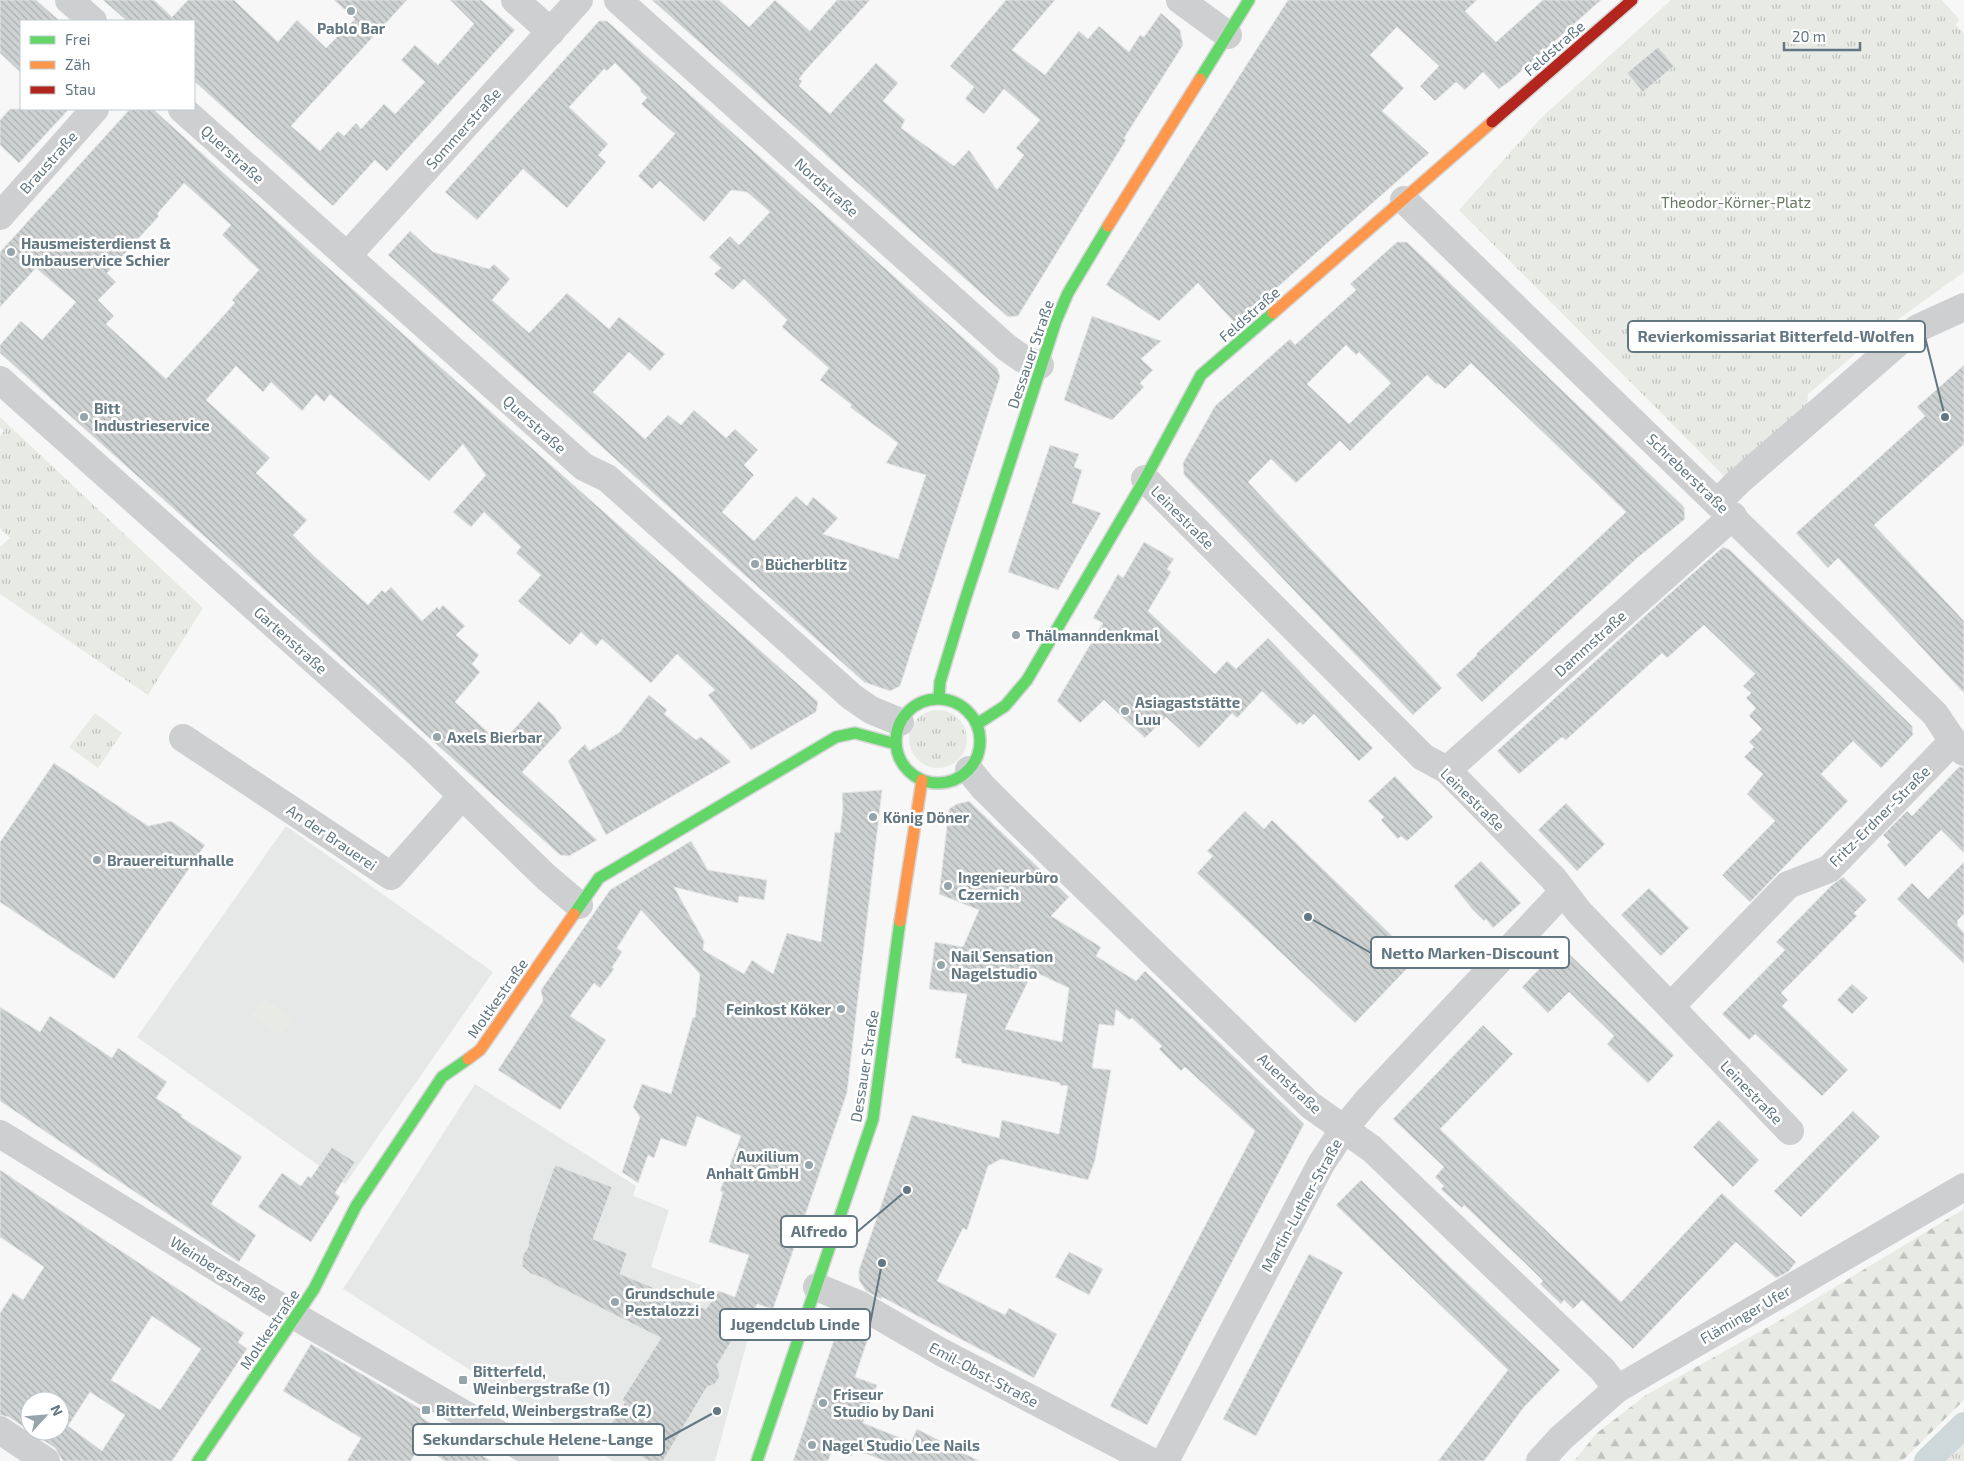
<svg xmlns="http://www.w3.org/2000/svg" width="1964" height="1461" viewBox="0 0 1964 1461" font-family="'Exo 2',sans-serif">
<defs>
<pattern id="grass-tufts" width="24" height="20" patternUnits="userSpaceOnUse" patternTransform="scale(1.25)"><rect width="24" height="20" fill="#e8eae5"/><path d="M3 7l-1-3M5 7V3M7 7l1-3M15 17l-1-3M17 17v-4M19 17l1-3" fill="none" stroke="#bfc2bf"/></pattern>
<pattern id="forest-firs" width="22" height="20" patternUnits="userSpaceOnUse" patternTransform="scale(1.25)"><rect width="22" height="20" fill="#e8eae5"/><path d="M5 1l3.5 6h-7zM16 11l3.5 6h-7z" fill="#bfc2bf"/></pattern>
<pattern id="building-back-hatch" width="6" height="6" patternUnits="userSpaceOnUse" patternTransform="scale(1.25)"><rect width="6" height="6" fill="#cfd2d2"/><path d="M-1 5l2 2M0 0l6 6M5-1l2 2" fill="none" stroke="#abafb0"/></pattern>
</defs>
<rect width="100%" height="100%" fill="#f7f7f7"/>
<g fill="#e6e8e8">
<polygon points="286,826 493,972 345,1184 137,1037"/>
<polygon points="475,1084 636,1186 633,1196 669,1210 651,1267 757,1305 715,1461 613,1461 343,1289"/>
</g>
<g fill="url(#grass-tufts)">
<polygon points="1671,0 1942,0 1959,19 1956,25 1964,34 1964,272 1886,328 1808,394 1807,408 1725,477 1459,210 1541,118"/>
<polygon points="0,417 203,608 148,695 0,594 0,547 10,538 0,528 0,436 4,431 0,427"/>
<circle cx="938" cy="739" r="29"/>
<polygon points="95,713 122,733 98,768 69,747"/>
<polygon points="1964,1425 1964,1461 1927,1461"/>
</g>
<polygon fill="url(#forest-firs)" points="1964,1209 1964,1400 1902,1461 1574,1461 1597,1433 1646,1395 1777,1322"/>
<polygon fill="#e8eae5" points="264,999 293,1019 281,1035 252,1016"/>
<g fill="none" stroke-linecap="round" stroke-linejoin="round">
<polyline stroke="#ced7d9" stroke-width="26" points="1927,1461 1964,1425"/>
</g>
<g fill="url(#building-back-hatch)" stroke="#e6e6e6" fill-rule="evenodd">
<polygon points="0,0 36,0 60,21 21,21 21,73 0,53"/>
<polygon points="103,0 154,0 172,17 188,0 234,0 278,42 297,20 326,48 355,19 334,0 407,0 291,126 320,151 338,131 344,136 356,123 361,129 384,104 395,114 425,82 401,60 415,45 438,65 474,24 450,0 481,0 515,30 387,171 375,160 333,206 194,81 194,21 127,21"/>
<polygon points="652,0 719,0 749,27 775,0 810,31 837,0 870,0 805,71 799,79 802,81 799,86 830,114 876,63 898,83 883,101 905,120 901,128 954,166 969,150 997,190 1024,155 1016,148 1040,120 1004,89 984,114 965,99 974,87 950,66 1006,0 1055,0 1012,50 1045,75 1079,31 1088,39 1099,26 1129,52 1140,35 1144,37 1161,13 1180,30 1183,45 1124,138 1126,140 1118,153 1018,316 1008,317"/>
<polygon points="1288,0 1477,0 1465,11 1496,42 1543,0 1601,0 1510,81 1499,89 1483,72 1465,90 1456,82 1435,101 1420,86 1439,66 1397,27 1370,55 1404,88 1382,111 1429,153 1254,308 1252,306 1234,322 1198,283 1159,321 1106,285"/>
<polygon points="599,21 607,21 997,368 1000,377 900,686 890,691 864,682 388,255 410,231 433,252 489,269 494,264 510,279 492,300 529,333 567,293 609,329 619,317 665,354 650,371 629,352 593,392 645,439 668,415 681,425 694,410 726,438 735,429 758,450 744,465 754,475 722,512 754,541 796,496 807,506 813,497 838,518 823,534 898,559 926,475 886,463 898,443 850,407 852,405 820,380 829,368 782,327 787,320 744,279 733,290 714,274 721,268 709,257 730,236 739,245 770,212 747,192 731,190 704,222 660,181 652,189 638,176 675,134 641,104 647,98 640,91 641,89 615,63 607,71 604,69 569,107 608,144 598,155 606,162 567,208 523,169 477,220 445,192"/>
<polygon points="1658,47 1674,66 1643,92 1627,73"/>
<polygon points="10,109 69,109 19,163 0,145 0,120"/>
<path d="M130 109H153L323 263 807 692 818 702 816 712 751 750 708 695 715 690 677 654 651 683 602 639 596 646 581 632 570 645 518 601 541 575 516 553 521 547 484 512 471 527 453 512 486 475 463 444 429 481 330 394 324 402 316 394 302 411 271 382 263 392 236 366 206 400 270 458 256 473 307 520 293 535 314 556 368 605 382 590 385 593 391 587 422 621 437 607 439 610 443 605 465 626 456 635 479 655 472 664 480 672 455 702 501 744 539 701 554 716 562 728 522 772 597 840 569 856 560 855 0 353V345L21 321 42 340 76 302 36 268 0 307V252ZM184 183 231 225 222 235 259 270 232 300 235 303 166 379 106 324 114 316 98 300 116 282 107 273 159 216 157 214Z"/>
<path d="M1397 242H1407L1684 507 1685 519 1636 559 1482 702 1456 675 1477 655 1476 654 1626 512 1471 363 1445 389 1438 383 1436 384 1427 375 1350 451 1340 441 1296 483 1271 459 1248 482 1442 688 1413 715 1184 475 1183 463 1215 406 1290 339 1295 345 1356 290 1350 284ZM1346 345 1356 355 1359 352 1391 383 1349 424 1307 384Z"/>
<polygon points="1092,316 1161,341 1141,359 1153,370 1140,383 1144,387 1112,420 1064,400"/>
<polygon points="1964,365 1964,444 1874,525 1964,621 1964,693 1838,558 1828,568 1796,533 1925,416 1917,407"/>
<polygon points="1050,445 1079,454 1074,467 1082,470 1072,503 1101,513 1058,590 1008,572"/>
<polygon points="1144,542 1174,559 1167,569 1171,572 1148,611 1215,674 1227,661 1236,669 1268,638 1373,748 1359,761 1314,714 1303,725 1300,722 1297,725 1262,691 1237,718 1232,713 1199,748 1166,717 1145,738 1104,700 1080,723 1057,701 1103,623 1093,618 1118,574 1123,578"/>
<polygon points="1723,547 1730,550 1912,726 1913,735 1881,768 1853,741 1821,774 1848,801 1750,902 1722,875 1775,821 1747,794 1763,774 1744,757 1754,747 1749,742 1762,729 1749,716 1756,708 1746,698 1751,693 1743,686 1755,674 1704,625 1667,658 1662,653 1566,740 1562,737 1519,774 1497,751 1658,604"/>
<polygon points="649,695 667,710 664,714 696,740 701,737 731,762 606,835 568,761 585,744 589,751 620,732"/>
<polygon points="54,763 148,826 171,821 205,845 114,979 0,902 0,842"/>
<polygon points="1959,767 1964,767 1964,853 1941,830 1905,867 1887,845 1890,842 1883,835 1907,811 1912,816"/>
<polygon points="1395,776 1433,817 1407,841 1401,836 1398,839 1381,820 1384,817 1368,801"/>
<polygon points="882,790 847,1093 773,1309 757,1304 737,1338 734,1337 717,1365 720,1376 715,1384 707,1387 663,1461 648,1461 605,1434 625,1402 622,1400 661,1338 553,1284 543,1278 531,1274 522,1266 523,1255 528,1247 530,1234 555,1165 612,1187 593,1239 627,1253 620,1274 706,1309 719,1291 735,1297 749,1255 709,1242 723,1192 720,1191 741,1136 697,1116 686,1147 661,1138 654,1158 648,1155 638,1183 622,1172 640,1117 633,1107 642,1084 671,1094 693,1017 695,1018 700,974 641,910 617,948 622,952 612,967 614,969 600,988 594,983 570,1016 606,1040 560,1110 498,1070 543,1001 541,990 610,890 691,841 708,870 767,880 764,900 739,896 738,903 674,887 704,941 703,950 744,974 752,960 773,974 787,933 821,942 835,832 840,833 843,808 842,793"/>
<path d="M969 801 1069 897 1051 916 1101 947 1096 956 1136 981 1145 971 1304 1124 1147 1425 1110 1406 1255 1131 1185 1067 1181 1071 1159 1049 1162 1046 1132 1018 1129 1020 1116 1009 1114 1026 1099 1024 1092 1068 1111 1070 1095 1160 1088 1180 1001 1159 988 1166 967 1230 963 1228 937 1281 1005 1315 1009 1308 1057 1334 1034 1378 882 1297 881 1299 866 1291 859 1280V1270L912 1115 999 1138 1002 1120 1059 1134 1068 1086 1060 1085V1083L962 1063 961 1059 955 1058 967 994 929 989 935 942 963 947 979 910 939 894 949 809 957 804ZM1033 971 1069 988 1062 1042 1005 1029Z"/>
<polygon points="1566,803 1605,844 1577,871 1538,830"/>
<polygon points="1245,811 1264,829 1272,820 1416,959 1355,1023 1197,873 1213,856 1207,851"/>
<polygon points="1481,861 1521,903 1493,928 1486,919 1484,921 1472,909 1454,886"/>
<polygon points="1964,862 1964,914 1957,921 1958,923 1957,925 1964,933 1964,964 1897,899 1912,883 1928,899"/>
<polygon points="1843,877 1867,900 1854,913 1857,916 1781,993 1788,1000 1782,1006 1848,1070 1822,1096 1755,1034 1749,1040 1722,1014 1785,950 1776,942 1832,885"/>
<polygon points="1649,888 1689,928 1661,956 1621,915"/>
<polygon points="1561,946 1674,1055 1648,1083 1607,1044 1614,1036 1569,992 1548,1013 1522,987"/>
<polygon points="1852,984 1868,998 1852,1014 1837,1000"/>
<polygon points="0,1007 40,1032 50,1016 112,1058 118,1048 167,1082 156,1098 182,1115 181,1117 242,1157 211,1204 256,1235 239,1262 0,1101"/>
<polygon points="1483,1025 1513,1054 1440,1129 1621,1302 1722,1193 1796,1262 1788,1272 1776,1278 1736,1242 1633,1349 1582,1300 1573,1309 1564,1300 1561,1304 1540,1284 1543,1281 1527,1265 1464,1205 1462,1208 1441,1189 1444,1186 1435,1177 1444,1167 1393,1119"/>
<polygon points="1853,1111 1880,1137 1801,1217 1774,1191"/>
<polygon points="1719,1120 1759,1160 1733,1187 1693,1147"/>
<polygon points="332,1147 355,1162 335,1193 340,1197 311,1242 258,1207 282,1173 301,1186 308,1176 311,1178"/>
<path d="M0 1170 244 1333 238 1342 247 1349 172 1461H63L55 1448 9 1417 0 1415V1313L13 1293 23 1300 44 1267 0 1237ZM152 1316 201 1349 160 1410 111 1380ZM90 1392 125 1415 102 1451 68 1426ZM30 1401H60V1431H30Z"/>
<polygon points="1361,1180 1448,1265 1560,1370 1524,1407 1484,1461 1438,1461 1508,1370 1336,1205"/>
<polygon points="1069,1252 1103,1269 1089,1295 1055,1277"/>
<polygon points="1309,1254 1343,1272 1256,1436 1223,1419"/>
<polygon points="848,1317 871,1329 855,1377 877,1385 863,1423 911,1442 917,1429 979,1461 885,1461 854,1449 852,1456 833,1449 828,1461 793,1461 841,1319"/>
<polygon points="311,1344 424,1411 421,1417 491,1461 445,1461 420,1445 411,1461 347,1461 361,1438 283,1391"/>
</g>
<g fill="none" stroke-linecap="round" stroke-linejoin="round">
<g stroke="#d4d5d6" stroke-width="14">
<g id="fast">
<polyline points="1200,79 1249,0"/>
<polyline points="939,698 940,682 963,606 1056,321 1068,293 1108,226"/>
<circle cx="938" cy="741" r="42"/>
<polyline points="977,724 1005,706 1027,680 1145,479 1201,375 1273,313"/>
<polyline points="574,914 599,878 836,737 855,733 896,744"/>
<polyline points="198,1461 314,1289 356,1206 442,1077 468,1059"/>
<polyline points="757,1461 873,1119 900,921"/>
</g>
</g>
<g stroke="#d4d5d6" stroke-width="14">
<g id="slow">
<polyline points="1108,226 1200,79"/>
<polyline points="1273,313 1492,122"/>
<polyline points="900,921 922,780"/>
<polyline points="468,1059 480,1050 574,914"/>
</g>
</g>
<g stroke="#d4d5d6" stroke-width="14">
<polyline id="jam" points="1492,122 1632,0"/>
</g>
<g stroke="#cdcfd0" stroke-width="28">
<polyline points="69,0 93,21"/>
<polyline points="515,0 551,32"/>
<polyline points="618,0 1006,347 1023,359 1040,365"/>
<polyline points="1180,0 1228,35"/>
<polyline points="182,109 584,467 607,478 852,697 871,710 900,722"/>
<polyline points="1404,200 1935,714 1953,741 1964,752"/>
<polyline points="0,216 95,109"/>
<polyline points="347,256 579,0"/>
<polyline points="0,380 418,753 546,877 579,905"/>
<polyline points="1145,479 1423,757 1447,770 1553,878 1579,912 1790,1131"/>
<polyline points="1718,502 1738,482 1900,341 1918,328 1964,307"/>
<polyline points="183,738 391,876 462,796"/>
<polyline points="969,770 982,786 1016,820 1310,1105 1372,1149 1603,1370 1617,1389"/>
<polyline points="1447,770 1733,516"/>
<polyline points="1671,1006 1788,885 1829,869 1953,741"/>
<polyline points="0,1134 295,1316 545,1461"/>
<polyline points="817,1287 860,1305 941,1352 1150,1461"/>
<polyline points="0,1430 46,1461"/>
<polyline points="1165,1461 1321,1164 1344,1129 1366,1102 1563,892"/>
<polyline points="1540,1461 1561,1438 1617,1389 1964,1187"/>
</g>
<use href="#fast" stroke="#63d668" stroke-width="11"/>
<use href="#slow" stroke="#ff974d" stroke-width="11"/>
<use href="#jam" stroke="#b3261e" stroke-width="11"/>
</g>
<g fill="#96a4ab" stroke="#fff" stroke-width="2">
<circle cx="351" cy="11" r="5"/>
<circle cx="11" cy="252" r="5"/>
<circle cx="84" cy="417" r="5"/>
<circle cx="755" cy="564" r="5"/>
<circle cx="1016" cy="635" r="5"/>
<circle cx="1125" cy="711" r="5"/>
<circle cx="437" cy="737" r="5"/>
<circle cx="873" cy="817" r="5"/>
<circle cx="97" cy="860" r="5"/>
<circle cx="948" cy="886" r="5"/>
<circle cx="941" cy="965" r="5"/>
<circle cx="841" cy="1009" r="5"/>
<circle cx="809" cy="1165" r="5"/>
<circle cx="615" cy="1302" r="5"/>
<rect x="458" y="1375" width="10" height="10" rx="2.5"/>
<circle cx="823" cy="1403" r="5"/>
<rect x="421" y="1405" width="10" height="10" rx="2.5"/>
<circle cx="812" cy="1445" r="5"/>
</g>
<g text-anchor="middle" dominant-baseline="central" stroke-width="5" stroke-linejoin="round" paint-order="stroke">
<g font-size="15" font-weight="bold" fill="#627782" stroke="#fff" text-anchor="start">
<text x="351" y="28" text-anchor="middle">Pablo Bar</text>
<text x="21" y="243">Hausmeisterdienst &amp;<tspan x="21" dy="17">Umbauservice Schier</tspan></text>
<text x="94" y="408">Bitt<tspan x="94" dy="17">Industrieservice</tspan></text>
<text x="765" y="564">Bücherblitz</text>
<text x="1026" y="635">Thälmanndenkmal</text>
<text x="1135" y="702">Asiagaststätte<tspan x="1135" dy="17">Luu</tspan></text>
<text x="447" y="737">Axels Bierbar</text>
<text x="883" y="817">König Döner</text>
<text x="107" y="860">Brauereiturnhalle</text>
<text x="958" y="877">Ingenieurbüro<tspan x="958" dy="17">Czernich</tspan></text>
<text x="951" y="956">Nail Sensation<tspan x="951" dy="17">Nagelstudio</tspan></text>
<text x="831" y="1009" text-anchor="end">Feinkost Köker</text>
<text x="799" y="1156" text-anchor="end">Auxilium<tspan x="799" dy="17">Anhalt GmbH</tspan></text>
<text x="625" y="1293">Grundschule<tspan x="625" dy="17">Pestalozzi</tspan></text>
<text x="473" y="1371">Bitterfeld,<tspan x="473" dy="17">Weinbergstraße (1)</tspan></text>
<text x="833" y="1394">Friseur<tspan x="833" dy="17">Studio by Dani</tspan></text>
<text x="436" y="1410">Bitterfeld, Weinbergstraße (2)</text>
<text x="822" y="1445">Nagel Studio Lee Nails</text>
</g>
<g font-size="15" fill="#627782" stroke="#fff">
<text transform="translate(1554 48) rotate(-41)">Feldstraße</text>
<text transform="translate(463 128) rotate(-48)">Sommerstraße</text>
<text transform="translate(233 154) rotate(42)">Querstraße</text>
<text transform="translate(48 162) rotate(-48)">Braustraße</text>
<text transform="translate(827 187) rotate(42)">Nordstraße</text>
<text transform="translate(1249 314) rotate(-41)">Feldstraße</text>
<text transform="translate(1030 354) rotate(-71)">Dessauer Straße</text>
<text transform="translate(535 424) rotate(42)">Querstraße</text>
<text transform="translate(1688 473) rotate(44)">Schreberstraße</text>
<text transform="translate(1183 517) rotate(45)">Leinestraße</text>
<text transform="translate(291 640) rotate(42)">Gartenstraße</text>
<text transform="translate(1590 643) rotate(-42)">Dammstraße</text>
<text transform="translate(1473 799) rotate(44)">Leinestraße</text>
<text transform="translate(1879 816) rotate(-45)">Fritz-Erdner-Straße</text>
<text transform="translate(332 837) rotate(34)">An der Brauerei</text>
<text transform="translate(497 998) rotate(-55)">Moltkestraße</text>
<text transform="translate(864 1066) rotate(-81)">Dessauer Straße</text>
<text transform="translate(1290 1083) rotate(43)">Auenstraße</text>
<text transform="translate(1752 1092) rotate(46)">Leinestraße</text>
<text transform="translate(1301 1205) rotate(-61)">Martin-Luther-Straße</text>
<text transform="translate(219 1269) rotate(32)">Weinbergstraße</text>
<text transform="translate(1745 1314) rotate(-30)">Fläminger Ufer</text>
<text transform="translate(269 1329) rotate(-56)">Moltkestraße</text>
<text transform="translate(984 1374) rotate(28)">Emil-Obst-Straße</text>
</g>
<g font-size="15" fill="#687962" stroke="#fff">
<text x="1736" y="202">Theodor-Körner-Platz</text>
</g>
</g>
<path fill="none" stroke="#627782" stroke-width="2" d="M1945 417L1925 337M1308 917L1371 953M907 1190L857 1232M882 1263L870 1324M717 1411L664 1440"/>
<g fill="#627782" stroke="#fff" stroke-width="2">
<circle cx="1945" cy="417" r="5"/>
<circle cx="1308" cy="917" r="5"/>
<circle cx="907" cy="1190" r="5"/>
<circle cx="882" cy="1263" r="5"/>
<circle cx="717" cy="1411" r="5"/>
</g>
<g fill="#fff" stroke="#627782" stroke-width="2">
<rect x="1628" y="321" width="297" height="31" rx="5"/>
<rect x="1371" y="937" width="198" height="31" rx="5"/>
<rect x="781" y="1216" width="76" height="31" rx="5"/>
<rect x="720" y="1309" width="150" height="31" rx="5"/>
<rect x="413" y="1424" width="251" height="31" rx="5"/>
</g>
<g font-size="16" text-anchor="middle" font-weight="bold" fill="#627782">
<text x="1776" y="342">Revierkomissariat Bitterfeld-Wolfen</text>
<text x="1470" y="959">Netto Marken-Discount</text>
<text x="819" y="1237">Alfredo</text>
<text x="795" y="1330">Jugendclub Linde</text>
<text x="538" y="1445">Sekundarschule Helene-Lange</text>
</g>
<rect x="20" y="20" width="175" height="90" fill="#ffffff" stroke="#c0c9cd"/>
<rect x="30" y="36" width="25" height="8" fill="#63d668" stroke="#c0c9cd"/>
<text x="65" y="45" font-size="15" fill="#627782">Frei</text>
<rect x="30" y="61" width="25" height="8" fill="#ff974d" stroke="#c0c9cd"/>
<text x="65" y="70" font-size="15" fill="#627782">Zäh</text>
<rect x="30" y="86" width="25" height="8" fill="#b3261e" stroke="#c0c9cd"/>
<text x="65" y="95" font-size="15" fill="#627782">Stau</text>
<g transform="translate(45 1416) rotate(64)"><circle r="24" fill="#ffffff" stroke="#c0c9cd"/>
<path d="M0-4L9 19L0 12L-9 19Z" fill="#96a4ab"/>
<text y="-8" font-size="14" font-weight="bold" text-anchor="middle" fill="#627782">N</text>
</g>
<path d="M1784 42v8h76v-8" fill="none" stroke="#627782" stroke-width="2.5"/>
<text x="1792" y="42" font-size="15" fill="#627782" stroke="#ffffff" stroke-width="4" paint-order="stroke">20 m</text>
</svg>
